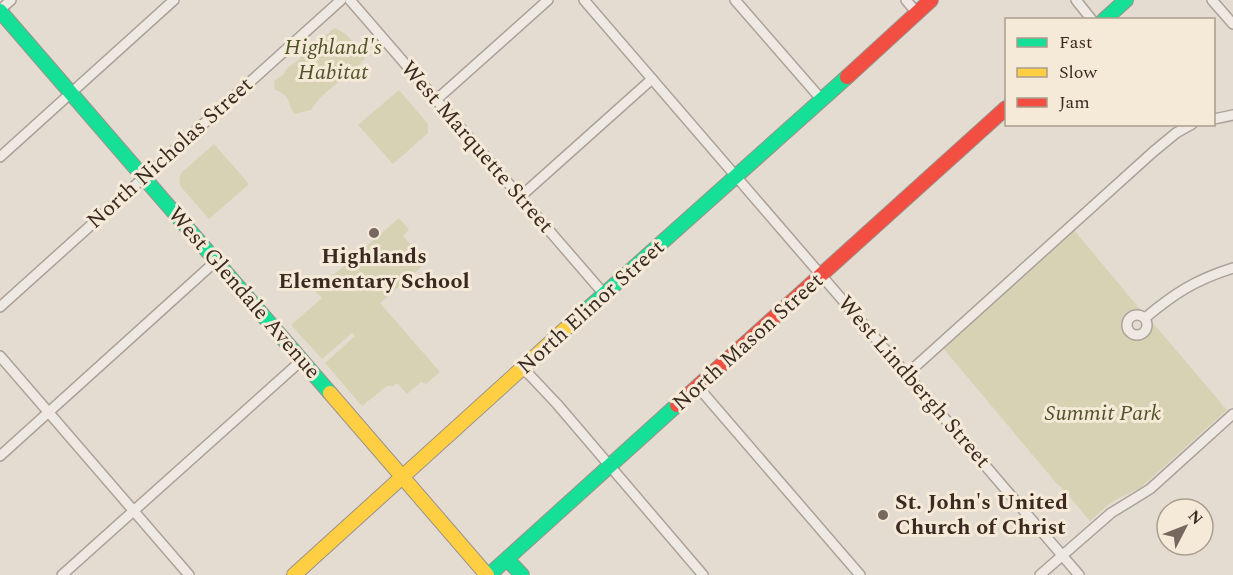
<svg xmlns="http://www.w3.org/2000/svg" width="1233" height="575" viewBox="0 0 1233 575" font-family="Spectral,serif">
<rect width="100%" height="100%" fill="#e5dcd1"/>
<g fill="#d7d2b4">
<path d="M334 28C344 30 361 48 365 58 349 78 324 88 311 110L295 114C285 101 293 97 275 90L274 81 283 75 288 67 299 60 304 52 312 48Z"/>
<polygon points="399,90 428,124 428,133 393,164 358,125"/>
<path d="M214 144 249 184 209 219 181 187C179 182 179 178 181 173Z"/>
<polygon points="399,218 409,230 403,236 423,259 425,258 428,261 380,303 440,372 426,384 421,382 407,394 397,383 393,386 387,386 362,406 325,363 355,336 352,333 322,359 291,325 322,298 315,291"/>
<path d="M1074 230 1140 309C1112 309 1118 347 1145 338L1152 331 1153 323 1227 410 1140 488 1117 499 1108 505 1090 521 1060 486 1056 483 943 348Z"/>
</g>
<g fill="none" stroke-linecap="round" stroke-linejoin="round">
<g stroke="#aba299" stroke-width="12">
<g id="street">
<polyline points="350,0 604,294"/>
<polyline points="584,0 983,463 1079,575"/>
<polyline points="735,0 822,100"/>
<polyline points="906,0 917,13"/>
<polyline points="1076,0 1092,20"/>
<polyline points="1212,0 1233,24"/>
<polyline points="0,10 11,0"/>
<polyline points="436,100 548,0"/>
<polyline points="1214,119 1233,115"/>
<polyline points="0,157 174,0"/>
<polyline points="520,197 652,79"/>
<polyline points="0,307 341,0"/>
<circle cx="1137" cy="325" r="10"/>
<path d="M1145 318C1175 293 1195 280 1233 268"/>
<polyline points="0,356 189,575"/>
<polyline points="523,368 557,404 703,575"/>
<polyline points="907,374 1153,152 1176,133 1192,124"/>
<polyline points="698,387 860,575"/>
<polyline points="0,456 216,261"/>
<polyline points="62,575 302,360"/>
<polyline points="1040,575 1111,513 1150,489 1233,414"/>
</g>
</g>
<g stroke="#9a918a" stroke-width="16">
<g id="fast">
<polyline points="0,11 330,393"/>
<polyline points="1104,20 1126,0"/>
<polyline points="583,313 847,77"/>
<polyline points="507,559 522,575"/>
<polyline points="489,575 677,405"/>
</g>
</g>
<g stroke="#9a918a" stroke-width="16">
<g id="slow">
<polyline points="330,393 487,575"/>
<polyline points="294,575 583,313"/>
</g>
</g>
<g stroke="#9a918a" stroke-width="16">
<g id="jam">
<polyline points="847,77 931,0"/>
<polyline points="677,405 1006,108"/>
</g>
</g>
<use href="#street" stroke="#eee9e2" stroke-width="9"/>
<use href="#fast" stroke="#16e098" stroke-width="14"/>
<use href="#slow" stroke="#ffcf43" stroke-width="14"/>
<use href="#jam" stroke="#f24e42" stroke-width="14"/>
</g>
<g fill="#76685f" stroke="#f5e9d8" stroke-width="2">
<circle cx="374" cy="233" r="6"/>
<circle cx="883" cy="515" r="6"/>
</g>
<g text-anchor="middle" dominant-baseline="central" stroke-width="6" stroke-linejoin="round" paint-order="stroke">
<g font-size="22" font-style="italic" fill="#505529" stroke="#f5e9d8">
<text x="333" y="47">Highland's<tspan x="333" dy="25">Habitat</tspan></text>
<text x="1103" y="413">Summit Park</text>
</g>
<g font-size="22" fill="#3a2a21" stroke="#f5e9d8">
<text transform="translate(477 147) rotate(49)">West Marquette Street</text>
<text transform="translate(170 153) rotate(-42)">North Nicholas Street</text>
<text transform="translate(244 293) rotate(49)">West Glendale Avenue</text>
<text transform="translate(591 307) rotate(-42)">North Elinor Street</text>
<text transform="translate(748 342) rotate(-42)">North Mason Street</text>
<text transform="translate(914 382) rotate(49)">West Lindbergh Street</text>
</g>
<g font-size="22" font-weight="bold" fill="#3a2a21" stroke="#f5e9d8">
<text x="374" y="256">Highlands<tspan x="374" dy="25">Elementary School</tspan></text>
<text x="895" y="502" text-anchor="start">St. John's United<tspan x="895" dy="25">Church of Christ</tspan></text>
</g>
</g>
<rect x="1005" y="18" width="210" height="108" fill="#f5e9d8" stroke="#aa9d8f" stroke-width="1.5"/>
<rect x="1017" y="38" width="30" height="9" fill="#16e098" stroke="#aa9d8f" stroke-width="1.5"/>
<text x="1059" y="48" font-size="18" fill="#3a2a21">Fast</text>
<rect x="1017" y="68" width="30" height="9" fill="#ffcf43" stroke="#aa9d8f" stroke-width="1.5"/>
<text x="1059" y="78" font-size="18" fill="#3a2a21">Slow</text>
<rect x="1017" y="98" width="30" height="9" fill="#f24e42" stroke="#aa9d8f" stroke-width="1.5"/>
<text x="1059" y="108" font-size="18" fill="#3a2a21">Jam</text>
<g transform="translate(1185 527) rotate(48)"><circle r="28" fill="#f5e9d8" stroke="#aa9d8f" stroke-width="1.5"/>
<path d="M0-4.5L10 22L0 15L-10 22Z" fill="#76685f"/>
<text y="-9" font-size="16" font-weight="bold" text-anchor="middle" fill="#3a2a21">N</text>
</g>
</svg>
